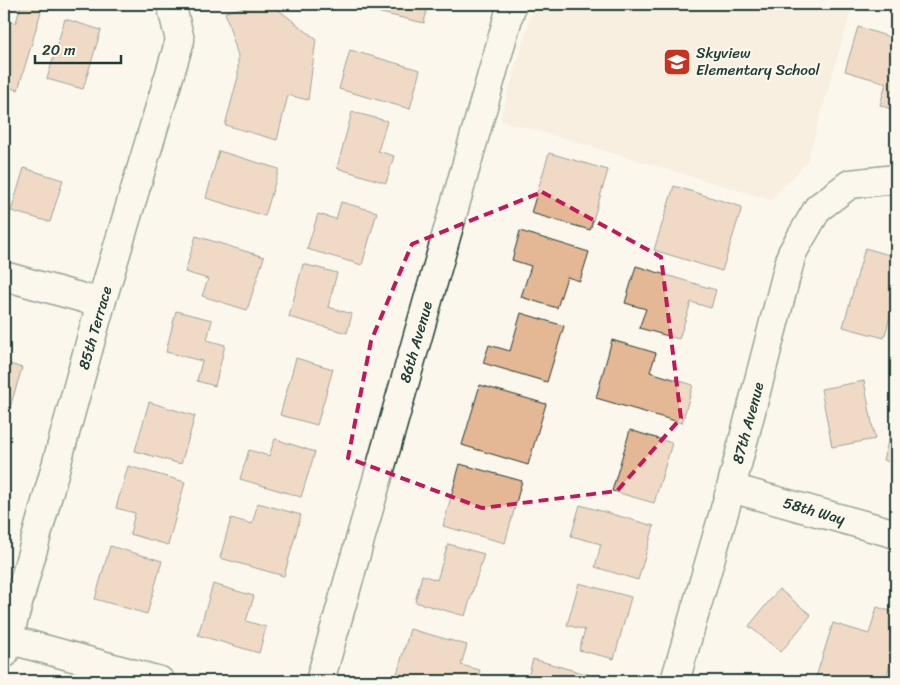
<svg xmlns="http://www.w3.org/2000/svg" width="900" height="685" viewBox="0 0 900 685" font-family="Sriracha,sans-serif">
<rect width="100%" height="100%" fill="#fbf7ec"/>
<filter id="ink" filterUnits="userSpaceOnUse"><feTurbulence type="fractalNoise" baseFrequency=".02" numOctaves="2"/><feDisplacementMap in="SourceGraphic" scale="10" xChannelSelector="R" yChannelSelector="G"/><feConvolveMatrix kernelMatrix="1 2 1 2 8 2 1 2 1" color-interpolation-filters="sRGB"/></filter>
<g filter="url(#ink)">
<polygon fill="#f4e4d2" points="534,4 853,4 807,162 771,200 500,120"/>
<g fill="#e4b795" stroke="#1f3d34">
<polygon points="21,4 42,8 18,90 4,86 4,20 16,23"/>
<polygon points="261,4 271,4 316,39 308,100 288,95 277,140 225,125 238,77 238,56 225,12"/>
<polygon points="379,4 428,4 424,23 377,12"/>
<polygon points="65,19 101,30 83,89 47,79"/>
<polygon points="858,27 896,39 896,111 880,105 886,83 845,71"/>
<polygon points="350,50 420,70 410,109 339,89"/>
<polygon points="352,112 387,121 378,151 394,156 386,183 337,168"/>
<polygon points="219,151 279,169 265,216 206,198"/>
<polygon points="549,153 608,170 590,230 531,213"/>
<polygon points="24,168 63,180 50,222 11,211"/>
<polygon points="674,186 742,207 722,271 654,250"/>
<polygon points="341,202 377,212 362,265 307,249 318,214 336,219"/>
<polygon points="520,231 589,252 580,281 567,277 557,308 521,297 531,266 512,260"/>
<polygon points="196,236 264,257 247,310 202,296 208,279 185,272"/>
<polygon points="865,248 896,257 896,297 884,338 843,327"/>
<polygon points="303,264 337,273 328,307 352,314 347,333 289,317"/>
<polygon points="636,266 716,290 711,308 691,302 679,339 639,328 646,309 625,303"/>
<polygon points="176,311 212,320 207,340 225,345 215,386 197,381 202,361 166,352"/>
<polygon points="521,313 564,326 547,382 483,363 489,345 510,351"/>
<polygon points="612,340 656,353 650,372 693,385 682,423 596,398"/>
<polygon points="296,358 333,369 317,425 280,415"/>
<polygon points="4,362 22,368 4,427"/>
<polygon points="864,381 875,439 832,447 821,389"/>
<polygon points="480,385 546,404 528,465 462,445"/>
<polygon points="149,402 195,416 181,464 135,451"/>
<polygon points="896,413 896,464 883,460"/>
<polygon points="630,430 672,443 654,503 612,491"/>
<polygon points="275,439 315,452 301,497 240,479 249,450 269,456"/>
<polygon points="460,464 522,481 505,543 443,526"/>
<polygon points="128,466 185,482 168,545 130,534 135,513 116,508"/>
<polygon points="258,503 301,515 284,576 220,558 231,518 252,524"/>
<polygon points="580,505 654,526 638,580 595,567 601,544 571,536"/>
<polygon points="448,544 484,554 465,616 415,602 422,575 437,580"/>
<polygon points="110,546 162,561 147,614 95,599"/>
<polygon points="579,583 631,597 614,659 579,650 585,630 567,625"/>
<polygon points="213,584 254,596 246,621 266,627 259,653 198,635"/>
<polygon points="779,589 811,615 781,652 749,626"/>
<polygon points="877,607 896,613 896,645 885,681 829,681 816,677 833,623 869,634"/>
<polygon points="410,629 467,645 461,665 480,670 477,681 395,681"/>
<polygon points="533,659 600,678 600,681 527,681"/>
</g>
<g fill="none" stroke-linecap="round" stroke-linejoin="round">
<g stroke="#1f3d34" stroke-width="31">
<g id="minor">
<polyline points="4,276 101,303"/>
<polyline points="731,488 896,534"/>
<polyline points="4,654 101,303 180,40 171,4"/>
<polyline points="675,681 731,488 792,253 818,208 850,184 896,179"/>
</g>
</g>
<g stroke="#1f3d34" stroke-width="31">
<g id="tertiary">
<polyline points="4,638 160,681"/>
<polyline points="320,681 512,4"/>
</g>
</g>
<use href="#minor" stroke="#fbf7ec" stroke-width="28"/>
<use href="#tertiary" stroke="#fbf7ec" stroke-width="28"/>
</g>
</g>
<path d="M0 0H900V685H0ZM542 192 661 257 681 418 617 491 482 508 348 458 371 341 412 244Z" fill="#fbf7ec" fill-opacity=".55" fill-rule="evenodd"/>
<path fill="none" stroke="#c2185b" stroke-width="4" stroke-dasharray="10 6" stroke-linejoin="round" d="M542 192 661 257 681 418 617 491 482 508 348 458 371 341 412 244Z"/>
<defs>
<g id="school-square" transform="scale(1.4375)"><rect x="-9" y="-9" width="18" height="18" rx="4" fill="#c8321e" stroke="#fbf7ec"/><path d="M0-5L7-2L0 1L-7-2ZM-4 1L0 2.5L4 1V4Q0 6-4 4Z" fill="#fff"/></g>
</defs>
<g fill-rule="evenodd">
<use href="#school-square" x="677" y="62"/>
</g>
<g text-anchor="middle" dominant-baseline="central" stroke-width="4.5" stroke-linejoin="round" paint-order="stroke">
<g font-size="15" fill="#1f3d34" stroke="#fbf7ec" text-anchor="start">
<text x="696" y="53">Skyview<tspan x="696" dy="17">Elementary School</tspan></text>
</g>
<g font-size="15" fill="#1f3d34" stroke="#fbf7ec">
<text transform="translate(95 328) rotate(-74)">85th Terrace</text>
<text transform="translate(416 342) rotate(-74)">86th Avenue</text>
<text transform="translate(748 423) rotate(-75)">87th Avenue</text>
<text transform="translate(814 511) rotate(16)">58th Way</text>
</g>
</g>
<rect width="900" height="685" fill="none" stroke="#fbf7ec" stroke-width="20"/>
<rect x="10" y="10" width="880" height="665" fill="none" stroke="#1f3d34" stroke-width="2" filter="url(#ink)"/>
<path d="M35 55v8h86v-8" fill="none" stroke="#1f3d34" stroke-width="2.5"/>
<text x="42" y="55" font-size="15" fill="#1f3d34" stroke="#fbf7ec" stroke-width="4" paint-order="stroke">20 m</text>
</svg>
